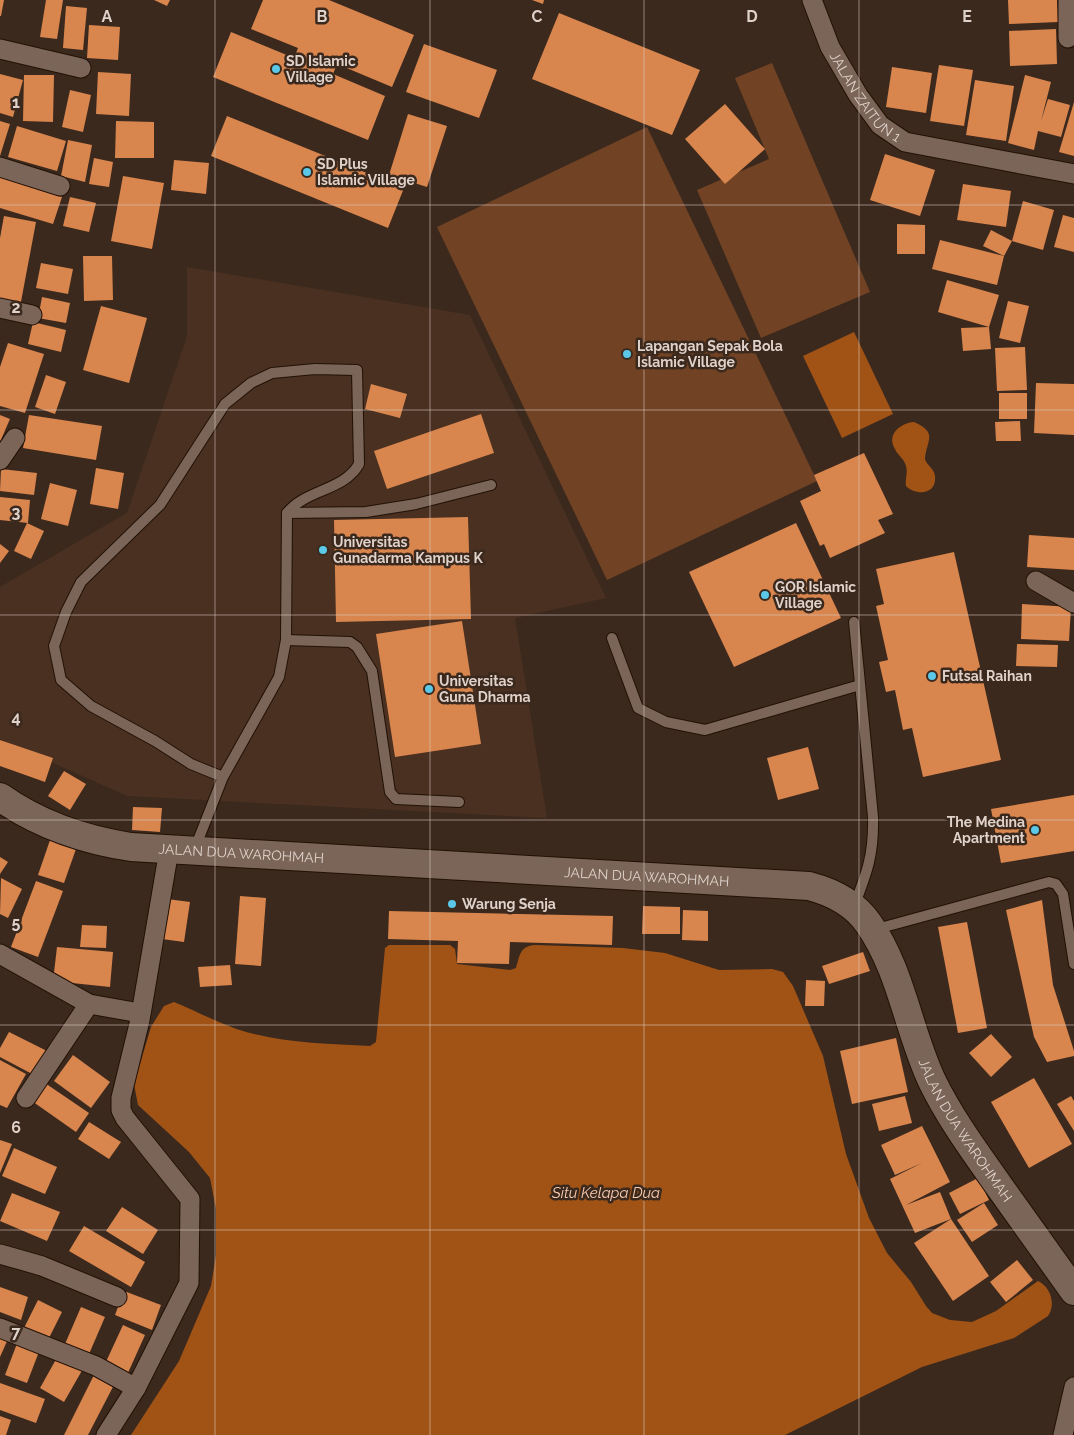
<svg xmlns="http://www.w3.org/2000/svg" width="1074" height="1435" viewBox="0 0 1074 1435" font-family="Raleway,sans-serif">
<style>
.built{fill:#493020}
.green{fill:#714324}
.water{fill:#a15316}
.building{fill:#d8854e}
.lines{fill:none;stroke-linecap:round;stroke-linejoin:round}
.lane-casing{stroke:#221106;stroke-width:12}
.street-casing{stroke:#221106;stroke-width:21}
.secondary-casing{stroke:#221106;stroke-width:30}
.lane{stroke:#7b6558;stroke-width:10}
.street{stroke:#7b6558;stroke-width:19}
.secondary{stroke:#7b6558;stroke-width:28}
.grid{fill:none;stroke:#dfd2cb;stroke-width:1;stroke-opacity:0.55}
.poi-dot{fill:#5ac8e6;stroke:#3c291d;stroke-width:2}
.labels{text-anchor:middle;stroke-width:5;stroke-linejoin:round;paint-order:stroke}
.poi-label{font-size:14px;font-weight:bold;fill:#dfd2cb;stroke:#3c291d;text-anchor:start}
.street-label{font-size:14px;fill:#dfd2cb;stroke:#3c291d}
.water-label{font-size:15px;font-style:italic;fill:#f9cdb2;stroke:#3c291d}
.grid-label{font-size:16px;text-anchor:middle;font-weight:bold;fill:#dfd2cb;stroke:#3c291d;stroke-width:5;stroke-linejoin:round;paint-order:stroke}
</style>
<rect width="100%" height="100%" fill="#3c291d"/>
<path class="built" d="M187,267L470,315L606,598L515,618L547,818L127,796L0,739V587L127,513L187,336Z"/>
<g class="green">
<path d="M772,63L870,292L761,338L697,190L769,159L735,78Z"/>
<path d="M647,127L817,481L607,580L437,227Z"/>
</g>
<g class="water">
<path d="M854,332L893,414L842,438L803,356Z"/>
<path d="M914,422C939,433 926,441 925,459C927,466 934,468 935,476C937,495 916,496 906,486C905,479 908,473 906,466C904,458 898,456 895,449C886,434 901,423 914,422Z"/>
<path d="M389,945H450L455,949L457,964L510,970L516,968C520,955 520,946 535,945L623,948L665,953L719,970L772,969L783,972L793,986L823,1056L846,1154L869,1218L887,1253L911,1282L926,1306L932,1313L950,1320L972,1322L996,1311L1038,1281C1051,1287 1056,1305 1048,1316L1014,1338L922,1367L785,1435H131L179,1361L211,1286L216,1255V1209L210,1178L189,1152L138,1105L134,1084L151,1027L164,1006L174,1002C198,1012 222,1025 246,1032C286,1043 328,1044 370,1046L376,1042L385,948Z"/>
</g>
<g class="building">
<path d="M0,0H4L1,16H0Z"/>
<path d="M46,0H63L57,39L40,37Z"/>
<path d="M154,0H170L167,6Z"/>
<path d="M263,0H329L414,35L392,87L337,64L333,74L385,96L368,140L213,77L231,32L294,58L298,48L251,29Z"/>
<path d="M532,0H544L543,4Z"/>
<path d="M1008,0H1057L1058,22L1009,24Z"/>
<path d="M66,6L87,8L83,50L63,48Z"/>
<path d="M559,13L700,70L672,135L532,79Z"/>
<path d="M89,25L120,27L118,60L87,58Z"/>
<path d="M1056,29L1057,64L1010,66L1009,31Z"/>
<path d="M424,44L497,70L479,118L406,92Z"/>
<path d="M939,65L973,70L964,126L930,121Z"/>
<path d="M892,67L932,73L926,113L886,107Z"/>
<path d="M98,72L131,74L129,116L96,114Z"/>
<path d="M0,74L23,80L13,117L0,113Z"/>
<path d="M24,75H54L53,122L23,121Z"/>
<path d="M1025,75L1051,82L1041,121L1048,99L1070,105L1061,137L1038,131L1034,150L1008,143Z"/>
<path d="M975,80L1014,86L1006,141L966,135Z"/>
<path d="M70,90L91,95L83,132L62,127Z"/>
<path d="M1074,102V156L1059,152Z"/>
<path d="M725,104L765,149L725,184L685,139Z"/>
<path d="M408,114L447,126L427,187L389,175Z"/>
<path d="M227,116L404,188L388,228L211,156Z"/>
<path d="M0,121L10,124L0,156Z"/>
<path d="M116,121L154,122V158H115Z"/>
<path d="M17,126L66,141L57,171L8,157Z"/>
<path d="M68,140L92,145L85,182L61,176Z"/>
<path d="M885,154L935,170L920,216L870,200Z"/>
<path d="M94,158L113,162L109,187L89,184Z"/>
<path d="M174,160L209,163L206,194L171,190Z"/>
<path d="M123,176L164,183L152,249L111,241Z"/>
<path d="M0,177L62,197L53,224L0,208Z"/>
<path d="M963,184L1011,191L1006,227L957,220Z"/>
<path d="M70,197L96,203L89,232L63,226Z"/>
<path d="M1023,201L1054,210L1043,250L1012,241Z"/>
<path d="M1063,215L1074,218V252L1054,247Z"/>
<path d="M4,216L36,222L20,307L0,303V238Z"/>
<path d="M897,224L925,225V254H897Z"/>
<path d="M991,230L1012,241L1004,256L983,246Z"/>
<path d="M940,240L1004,256L997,285L932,269Z"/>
<path d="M83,256H112L113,300L84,301Z"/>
<path d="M41,263L73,269L68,294L36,288Z"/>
<path d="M947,280L999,295L989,327L938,312Z"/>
<path d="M42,297L70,303L66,323L38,318Z"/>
<path d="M1008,301L1029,306L1020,343L999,338Z"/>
<path d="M101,306L147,318L129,383L83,370Z"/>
<path d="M33,322L66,330L61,352L28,344Z"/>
<path d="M989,327L991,349L963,351L961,328Z"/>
<path d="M8,343L44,354L25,413L0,406V367Z"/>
<path d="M1025,347L1027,390L997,391L995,348Z"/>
<path d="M46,375L66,382L55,414L35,407Z"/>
<path d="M1036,383L1074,384V435L1034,433Z"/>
<path d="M371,384L407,394L400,418L365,409Z"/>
<rect x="999" y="393" width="28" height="26"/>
<path d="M481,414L494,453L387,489L374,451Z"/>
<path d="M0,415L10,419L0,442Z"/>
<path d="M29,415L102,426L96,460L23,448Z"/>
<path d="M1020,421L1021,441H996L995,422Z"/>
<path d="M864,453L893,514L878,520L885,533L830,558L824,544L820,546L800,501L821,491L814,475Z"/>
<path d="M96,468L124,473L118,509L90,504Z"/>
<path d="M1,469L37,473L34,495L0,491Z"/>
<path d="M50,483L77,490L68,526L41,519Z"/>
<path d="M0,497L30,500L28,523L0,520Z"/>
<path d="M468,517L471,619L336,622L334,520Z"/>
<path d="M27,523L44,531L31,559L14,551Z"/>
<path d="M796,523L841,618L734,667L689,572Z"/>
<path d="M1029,535L1074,538V570L1027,567Z"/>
<path d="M0,544L9,551L0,563Z"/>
<path d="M954,552L1001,760L923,777L912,728L903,730L895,690L886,692L879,662L888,660L876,606L884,604L876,569Z"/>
<path d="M1022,604L1071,607L1069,641L1021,639Z"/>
<path d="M462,621L481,744L395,757L376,634Z"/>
<path d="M1017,644L1058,645L1057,667L1016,666Z"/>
<path d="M0,740L53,758L45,782L0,766Z"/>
<path d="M808,747L819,789L778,800L767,758Z"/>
<path d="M64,771L86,784L70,810L48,796Z"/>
<path d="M1074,795V851L1001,863L991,809Z"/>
<path d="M133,807L162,808L160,832L132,830Z"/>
<path d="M50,840L76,849L64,883L38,875Z"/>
<path d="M0,857L8,862L0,874Z"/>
<path d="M1,878L22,889L8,918L0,914Z"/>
<path d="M36,881L63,891L38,957L11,947Z"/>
<path d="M240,896L266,898L261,966L235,964Z"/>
<path d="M167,899L190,902L184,942L162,939Z"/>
<path d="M1042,900L1053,985L1074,1051V1056L1047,1062L1034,1037L1006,910Z"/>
<path d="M643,906L680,907V934H642Z"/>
<path d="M683,910L708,911V941L682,940Z"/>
<path d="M389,911L613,916L612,945L510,942L509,964L457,963L458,941L388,939Z"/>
<path d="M967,922L987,1028L958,1033L938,927Z"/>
<path d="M82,925L107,926L106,948L80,947Z"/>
<path d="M57,947L113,952L110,987L53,981Z"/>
<path d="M863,952L870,971L829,984L822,966Z"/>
<path d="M230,965L232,985L200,987L198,967Z"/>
<path d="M806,980L825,981L824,1006H805Z"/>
<path d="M9,1032L47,1051L34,1075L0,1057V1048Z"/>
<path d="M991,1034L1012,1057L991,1077L969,1053Z"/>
<path d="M896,1038L908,1092L852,1104L840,1051Z"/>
<path d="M73,1055L110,1082L91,1108L54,1081Z"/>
<path d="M0,1060L26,1074L7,1108L0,1105Z"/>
<path d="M1034,1078L1072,1144L1029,1168L991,1102Z"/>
<path d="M42,1081L89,1113L76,1132L29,1099Z"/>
<path d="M905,1096L912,1123L879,1131L872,1104Z"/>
<path d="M1071,1096L1074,1101V1131L1057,1104Z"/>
<path d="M89,1122L121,1142L109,1159L78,1139Z"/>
<path d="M922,1126L950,1182L906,1205L940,1192L951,1219L915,1233L890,1179L922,1163L895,1175L881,1145Z"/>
<path d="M0,1140L12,1144L0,1173Z"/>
<path d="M14,1148L57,1167L45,1194L2,1176Z"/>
<path d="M978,1178L989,1200L960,1214L949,1193Z"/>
<path d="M12,1193L60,1212L47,1241L0,1221Z"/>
<path d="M984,1203L998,1225L972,1242L957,1220Z"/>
<path d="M122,1207L158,1230L143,1254L106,1231Z"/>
<path d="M951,1219L989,1276L953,1301L914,1243Z"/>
<path d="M84,1226L145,1262L131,1287L69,1251Z"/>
<path d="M1017,1260L1033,1280L1006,1302L990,1282Z"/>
<path d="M0,1287L28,1297L21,1320L0,1312Z"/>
<path d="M124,1291L161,1305L152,1330L115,1315Z"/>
<path d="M38,1300L62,1312L48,1340L24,1328Z"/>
<path d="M81,1307L105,1317L89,1354L65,1344Z"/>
<path d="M123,1325L145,1335L127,1375L105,1364Z"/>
<path d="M0,1336L8,1339L0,1357Z"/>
<path d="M18,1341L40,1349L27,1383L5,1375Z"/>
<path d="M59,1354L84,1367L64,1402L40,1388Z"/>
<path d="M95,1373L115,1383L88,1435H64Z"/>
<path d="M0,1383L45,1399L36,1423L0,1410Z"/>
<path d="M0,1416L11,1420L6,1435H0Z"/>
</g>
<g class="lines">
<g class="lane-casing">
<g id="lane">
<path d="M287,513L366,512L416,504L491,485"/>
<path d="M612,638L638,708L666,722L705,730L860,685"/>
<path d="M286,640L350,642L357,647L372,671L390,792L396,799L459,802"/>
<path d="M195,848L223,777L279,677L286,640L287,513C306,489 344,491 359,464L357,370L315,369L272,373L251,383L225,404L160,505L81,582L66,612L54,646L61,680L91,706L155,741L191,764L223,777"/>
<path d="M854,906C867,873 874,854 873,817L854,622"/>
<path d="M873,930L1049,882L1056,884L1063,894L1074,964"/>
</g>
</g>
<g class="street-casing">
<g id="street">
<path id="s1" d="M812,0L830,47L858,95L880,125L905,142L1074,174"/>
<path d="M1068,0V38"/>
<path d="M0,49L81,68"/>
<path d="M0,167L60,186"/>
<path d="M0,308L32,315"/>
<path d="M0,460L15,438"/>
<path d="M1036,581L1074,603"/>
<path d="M0,954L89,1004L140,1013"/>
<path d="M26,1098L89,1004"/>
<path d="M0,1254L42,1266L117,1297"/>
<path d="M0,1328L96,1366L136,1388"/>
<path d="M106,1435L136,1388L189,1283L190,1199L125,1118L121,1110V1098L140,1020L169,850"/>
<path d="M1063,1435L1074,1387"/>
</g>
</g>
<g class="secondary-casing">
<g id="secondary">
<path id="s2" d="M0,797C38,824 85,840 131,847L809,886C832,892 854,903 868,923C901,969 908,1030 932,1081C950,1118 975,1152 999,1186C1024,1221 1049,1256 1074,1291"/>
</g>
</g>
<use href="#lane" class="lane"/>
<use href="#street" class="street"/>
<use href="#secondary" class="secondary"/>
</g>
<path class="grid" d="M215,0V1435M430,0V1435M644,0V1435M859,0V1435M0,205H1074M0,410H1074M0,615H1074M0,820H1074M0,1025H1074M0,1230H1074"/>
<g class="poi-dot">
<circle cx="276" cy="69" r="5"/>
<circle cx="307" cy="172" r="5"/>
<circle cx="627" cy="354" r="5"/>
<circle cx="323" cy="550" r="5"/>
<circle cx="765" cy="595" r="5"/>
<circle cx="932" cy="676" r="5"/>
<circle cx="429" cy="689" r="5"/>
<circle cx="1035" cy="830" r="5"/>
<circle cx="452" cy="904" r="5"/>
</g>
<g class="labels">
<g class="poi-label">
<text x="286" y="66">SD Islamic<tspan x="286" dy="16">Village</tspan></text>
<text x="317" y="169">SD Plus<tspan x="317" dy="16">Islamic Village</tspan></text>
<text x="637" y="351">Lapangan Sepak Bola<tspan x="637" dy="16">Islamic Village</tspan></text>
<text x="333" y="547">Universitas<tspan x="333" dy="16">Gunadarma Kampus K</tspan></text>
<text x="775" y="592">GOR Islamic<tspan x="775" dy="16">Village</tspan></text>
<text x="942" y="681">Futsal Raihan</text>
<text x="439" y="686">Universitas<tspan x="439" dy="16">Guna Dharma</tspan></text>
<text x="1025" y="827" text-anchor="end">The Medina<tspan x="1025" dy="16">Apartment</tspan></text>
<text x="462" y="909">Warung Senja</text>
</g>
<g class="street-label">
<text dy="5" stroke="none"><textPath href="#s1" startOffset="112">JALAN ZAITUN 1</textPath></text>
<text dy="5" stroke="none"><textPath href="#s2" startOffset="252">JALAN DUA WAROHMAH</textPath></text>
<text dy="5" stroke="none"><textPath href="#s2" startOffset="658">JALAN DUA WAROHMAH</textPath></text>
<text dy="5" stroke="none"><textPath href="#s2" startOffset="1122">JALAN DUA WAROHMAH</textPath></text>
</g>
<g class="water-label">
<text x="606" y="1198">Situ Kelapa Dua</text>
</g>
</g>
<g class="grid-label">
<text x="107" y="22">A</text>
<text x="322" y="22">B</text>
<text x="537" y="22">C</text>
<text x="752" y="22">D</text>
<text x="967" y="22">E</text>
<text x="16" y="108">1</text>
<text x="16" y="313">2</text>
<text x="16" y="518">3</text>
<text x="16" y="723">4</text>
<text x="16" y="928">5</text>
<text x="16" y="1133">6</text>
<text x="16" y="1338">7</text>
</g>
</svg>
